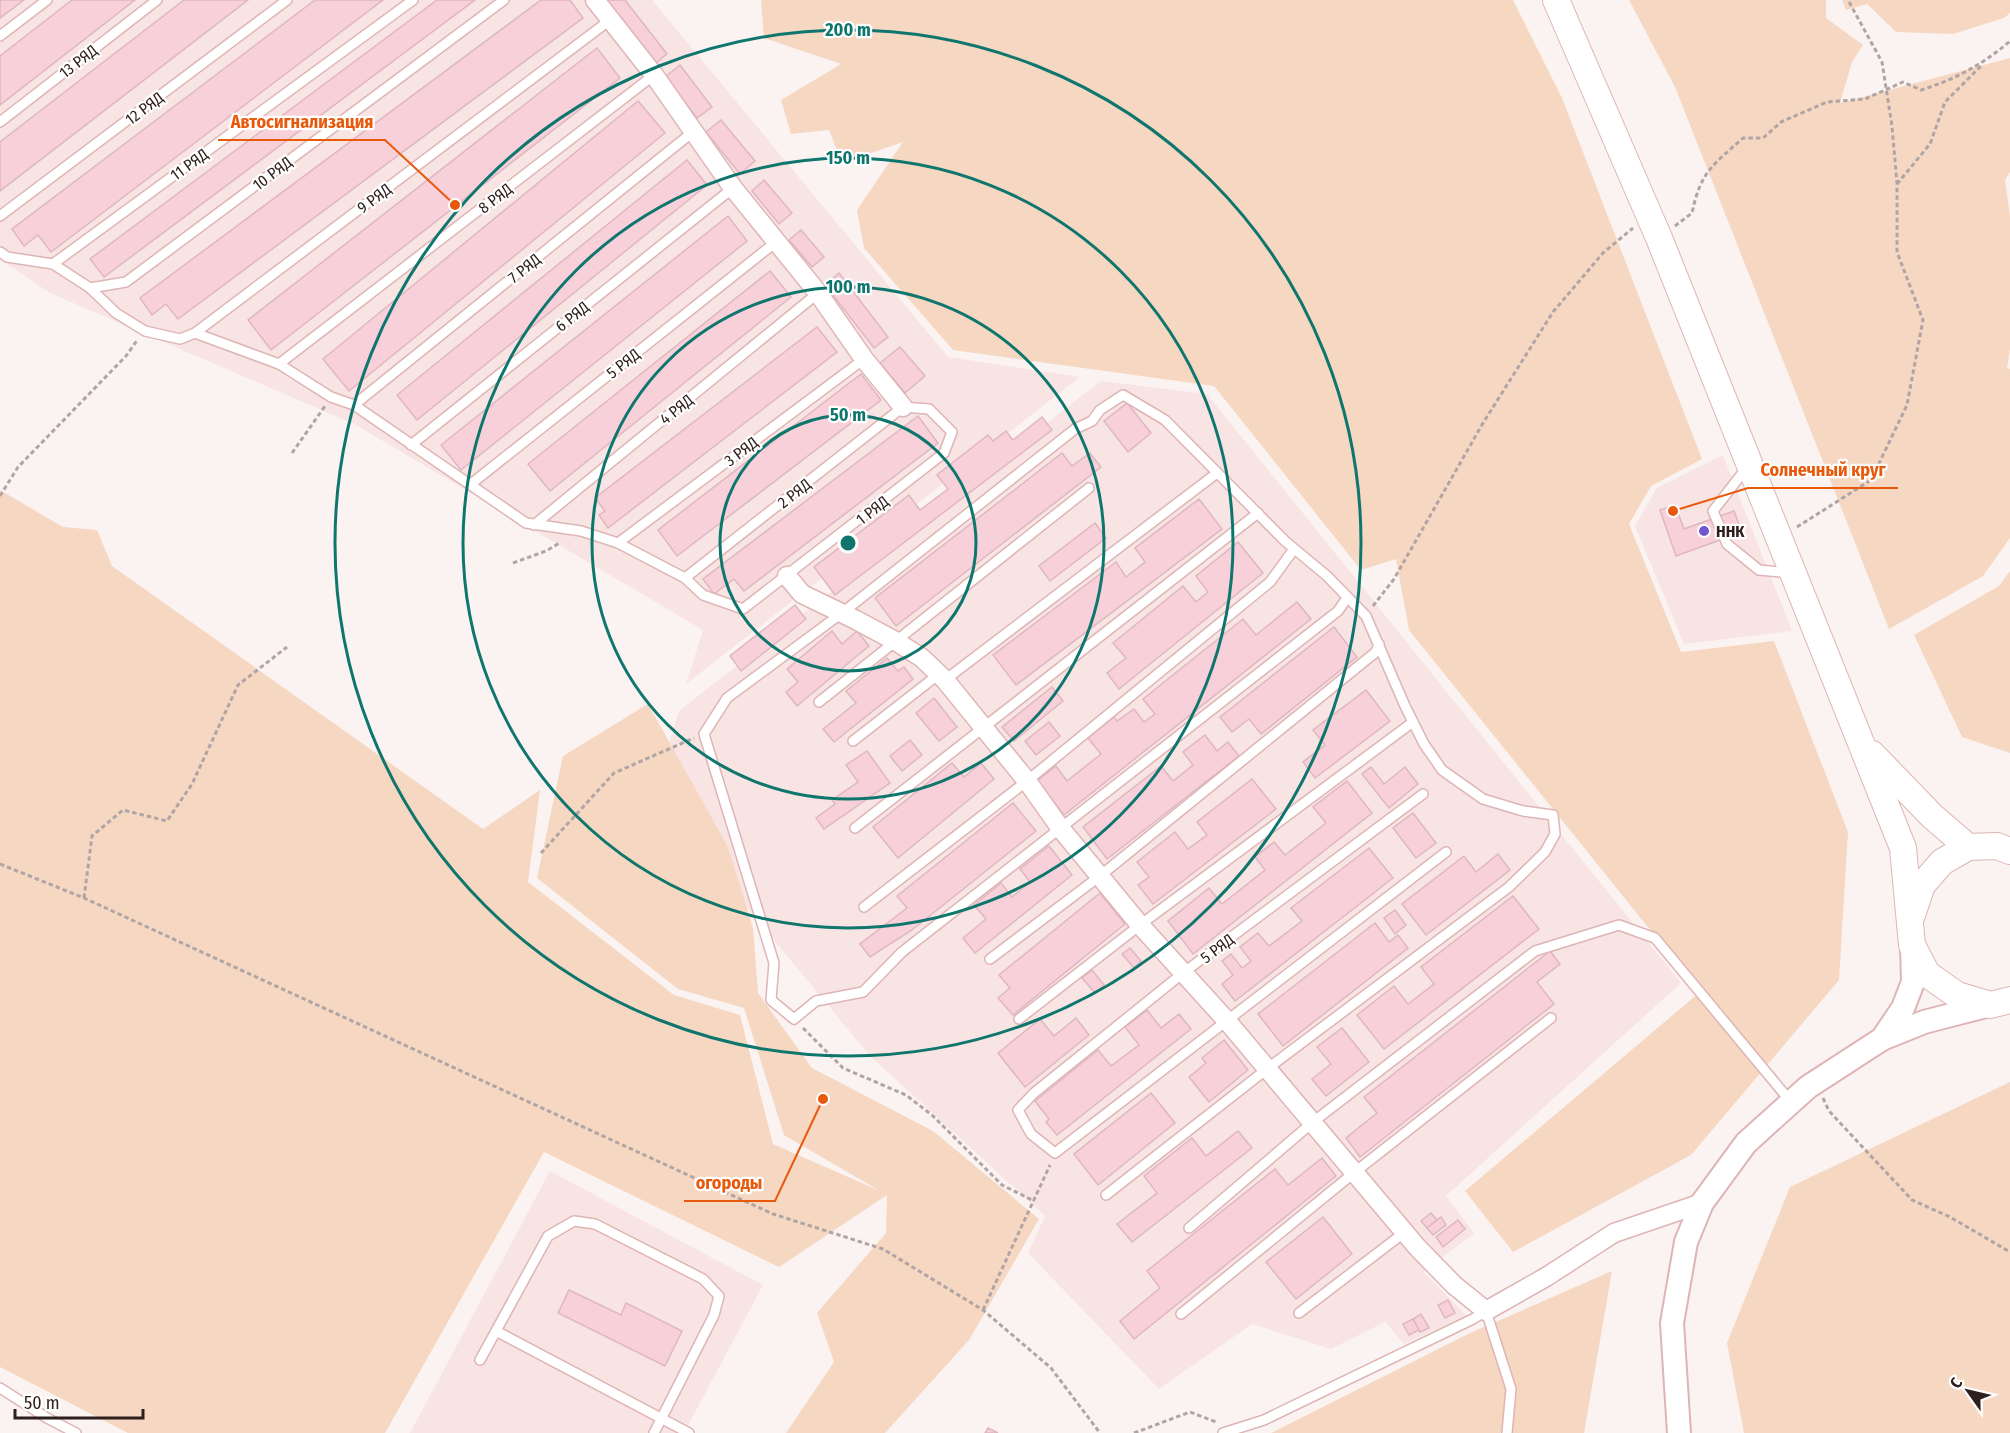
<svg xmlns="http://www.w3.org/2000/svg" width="2010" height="1433" viewBox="0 0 2010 1433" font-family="'Fira Sans Condensed',sans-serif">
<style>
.built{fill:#f8e4e3}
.green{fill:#f6d7c1}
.building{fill:#f8d0d9;stroke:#dfb7c0;stroke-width:1.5}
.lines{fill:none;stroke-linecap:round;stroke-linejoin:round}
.service-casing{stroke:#deb5b4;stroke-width:12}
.minor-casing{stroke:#deb5b4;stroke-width:21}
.tertiary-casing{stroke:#deb5b4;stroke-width:26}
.secondary-casing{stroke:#deb5b4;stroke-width:28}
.path{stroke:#b0a5a4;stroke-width:3;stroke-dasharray:4.5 3;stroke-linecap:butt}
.service{stroke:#fff;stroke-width:9}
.minor{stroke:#fff;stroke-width:18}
.tertiary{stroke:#fff;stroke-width:22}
.secondary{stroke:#fff;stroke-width:26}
.ring{fill:none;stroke:#0f766e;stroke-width:3}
.poi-dot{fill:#7256d0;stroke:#fff;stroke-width:2}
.labels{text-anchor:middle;stroke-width:4.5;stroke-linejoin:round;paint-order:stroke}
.street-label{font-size:16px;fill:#2e1f1e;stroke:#fff}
.poi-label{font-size:16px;font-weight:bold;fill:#2e1f1e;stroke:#fff;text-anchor:start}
.centre{fill:#0f766e;stroke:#fff;stroke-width:3}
.ring-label{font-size:18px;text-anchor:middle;font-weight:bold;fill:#0f766e;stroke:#fff;stroke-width:4.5;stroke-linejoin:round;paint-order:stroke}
.leader{fill:none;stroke:#e8590c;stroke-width:2}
.callout-dot{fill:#e8590c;stroke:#fff;stroke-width:2}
.callout-label{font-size:18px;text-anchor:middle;font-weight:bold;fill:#e8590c;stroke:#fff;stroke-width:4.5;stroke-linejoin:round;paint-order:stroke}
</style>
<rect width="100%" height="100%" fill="#fbf3f2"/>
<g class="built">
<path d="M0,0H89L0,71Z"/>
<path d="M116,0H652L948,357L1080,377L686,684L703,630L354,424L50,293L0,259V90Z"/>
<path d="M1101,381L1207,394L1681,983L1446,1196L1474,1233L1424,1272L1467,1316L1404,1344L1385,1322L1331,1349L1252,1324L1159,1389L1028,1253L1045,1216L870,1056L653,794L679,711Z"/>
<path d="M1723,455L1792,631L1684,644L1635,526L1657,488Z"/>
<path d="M550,1171L763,1285L684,1433H410Z"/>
</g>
<g class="green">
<path d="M761,0H1513L1562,98L1702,459L1651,486L1629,524L1681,652L1774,641L1848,832L1839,980L1691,1155L1513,1252L1465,1191L1700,992L1409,630L1396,559L1361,570L1214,386L953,350L864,248L857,210L903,142L842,163L829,130L791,134L781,100L841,64L764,38Z"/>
<path d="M1629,0H1826V18L1863,45L1852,62L1840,103L2010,58V172L2005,180L2010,216V349L2007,368L2010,369V538L1983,576L1889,629L1675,87Z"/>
<path d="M1842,0H2010V13L2004,18L1953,34L1896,32L1867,4L1846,10Z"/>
<path d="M0,490L63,527L97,530L112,566L483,829L540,790L528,882L674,995L740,1015L773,1144L880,1191L784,1135L744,1008L678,989L537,878L563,756L648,704L728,847L753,928L758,993L812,1068L933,1131L1039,1219L969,1340L885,1433H786L834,1362L817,1313L886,1233L887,1195L779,1267L544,1152L385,1433H128L0,1367Z"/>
<path d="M2010,571V753L1962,737L1914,635L1999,586Z"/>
<path d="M2010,1082V1433H1744L1727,1343L1790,1187Z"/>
<path d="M1612,1271L1584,1433H1271L1468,1334Z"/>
</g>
<g class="building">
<path d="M0,0H24L0,18Z"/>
<path d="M72,0H135L0,105V56Z"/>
<path d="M184,0H248L0,191V142Z"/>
<path d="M315,0H383L51,252L38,235L24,246L12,229Z"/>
<path d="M437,0H475L104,277L90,259Z"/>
<path d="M541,0H570L583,18L178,319L166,304L152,315L140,298Z"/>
<path d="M606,0H625L667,54L656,63Z"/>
<path d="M597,48L620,78L271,350L248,320Z"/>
<path d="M680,65L712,107L697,118L665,77Z"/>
<path d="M638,101L665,133L349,391L323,359Z"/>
<path d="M721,120L755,161L740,174L706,132Z"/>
<path d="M687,160L707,185L417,420L397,395Z"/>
<path d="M764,180L792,213L779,224L752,191Z"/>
<path d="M728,216L747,241L461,470L441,445Z"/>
<path d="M801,230L824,257L812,267L789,240Z"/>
<path d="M770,271L791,297L550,491L528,464Z"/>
<path d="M839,273L888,337L874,348L825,285Z"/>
<path d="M817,327L837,352L608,528L599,515L605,511L595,498Z"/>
<path d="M900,347L925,376L905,393L880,363Z"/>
<path d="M861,374L881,400L677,556L658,530Z"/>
<path d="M1127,403L1151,433L1128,452L1104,421Z"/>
<path d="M918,416L938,443L744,591L734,579L714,594L703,579Z"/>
<path d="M1042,417L1052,430L835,595L814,567L909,495L920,510L948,489L937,475L988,435L993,441L1006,431L1013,440Z"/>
<path d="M1062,453L1072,466L1090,453L1101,467L896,626L875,598Z"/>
<path d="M1199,499L1222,529L1016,685L993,655L1116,562L1126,577L1145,562L1135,548Z"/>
<path d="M1675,505L1684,529L1734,511L1742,532L1676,556L1660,510Z"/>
<path d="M1095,523L1106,538L1050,581L1039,566Z"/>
<path d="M1238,542L1263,573L1119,689L1107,673L1126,658L1113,643L1183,586L1196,602L1208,592L1196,576Z"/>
<path d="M1297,602L1311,619L1064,815L1037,781L1056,766L1067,781L1101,754L1088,738L1114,717L1117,721L1134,709L1144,722L1155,714L1143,699L1243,619L1256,635Z"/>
<path d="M795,605L806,619L741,671L730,656Z"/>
<path d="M1334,627L1357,657L1261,734L1249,719L1232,732L1220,717Z"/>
<path d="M832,631L842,644L857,631L869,646L797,706L786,692L798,682L787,669Z"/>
<path d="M887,658L898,671L904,667L913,679L834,742L823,729L856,703L846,691Z"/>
<path d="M1052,687L1063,701L1014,741L1002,727Z"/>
<path d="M1366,690L1390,721L1315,778L1303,762L1325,745L1313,730Z"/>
<path d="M934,698L957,727L939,741L916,713Z"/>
<path d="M1049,722L1060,736L1036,755L1025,741Z"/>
<path d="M1205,735L1217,751L1228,742L1239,756L1107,859L1083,827L1161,766L1173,781L1193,765L1183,752Z"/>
<path d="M910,740L922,755L902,771L890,756Z"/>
<path d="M867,751L890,783L824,829L816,818L835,804L832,800L858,782L846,765Z"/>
<path d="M952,763L964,777L981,763L994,779L898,858L873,827Z"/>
<path d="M1371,767L1384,784L1405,767L1418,784L1389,808L1362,774Z"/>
<path d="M1252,779L1276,809L1153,904L1138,885L1149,877L1137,862L1175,832L1188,849L1207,835L1197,822Z"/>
<path d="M1347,781L1372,813L1193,954L1168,921L1209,888L1222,904L1265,870L1255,857L1274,842L1285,855L1326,823L1313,807Z"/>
<path d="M1013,803L1036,831L912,930L870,957L860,944L907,908L897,896Z"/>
<path d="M1413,813L1436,843L1416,858L1393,828Z"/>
<path d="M1049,846L1072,875L975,953L963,938L986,919L974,905L1001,883L1012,897L1030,882L1020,869Z"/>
<path d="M1369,848L1393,878L1235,1001L1222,984L1233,975L1222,961L1231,954L1242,968L1251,961L1240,947L1258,933L1269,946L1302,921L1291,908Z"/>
<path d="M1498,854L1510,870L1426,935L1402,904L1464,856L1476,872Z"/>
<path d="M1100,893L1125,924L1013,1015L998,998L1010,988L999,975Z"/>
<path d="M1513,896L1539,929L1384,1049L1357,1015L1394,986L1408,1004L1434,984L1421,967Z"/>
<path d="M1395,910L1406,925L1395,934L1384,918Z"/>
<path d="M1375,923L1389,942L1398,935L1408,948L1283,1046L1258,1014Z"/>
<path d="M1130,948L1141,961L1134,968L1122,954Z"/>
<path d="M1550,951L1560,964L1537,982L1554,1004L1360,1157L1346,1138L1377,1113L1364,1097Z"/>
<path d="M1092,970L1104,985L1095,993L1082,978Z"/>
<path d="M1147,1010L1161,1028L1179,1014L1191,1029L1057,1135L1046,1122L1049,1119L1035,1101L1098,1050L1111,1066L1139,1045L1125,1027Z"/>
<path d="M1076,1018L1089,1035L1025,1087L998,1053L1040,1019L1054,1036Z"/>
<path d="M1342,1028L1369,1062L1326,1096L1312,1079L1331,1064L1317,1047Z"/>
<path d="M1224,1040L1248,1070L1209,1102L1189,1077L1206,1063L1202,1058Z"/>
<path d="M1151,1093L1175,1123L1098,1185L1074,1154Z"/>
<path d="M1238,1131L1252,1148L1132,1242L1117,1224L1157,1193L1144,1176L1192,1138L1206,1156Z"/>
<path d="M1322,1158L1336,1176L1134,1339L1120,1321L1160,1288L1147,1271L1275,1169L1288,1185Z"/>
<path d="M1431,1213L1437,1220L1427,1228L1421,1221Z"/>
<path d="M1323,1217L1352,1254L1296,1299L1266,1262Z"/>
<path d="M1441,1217L1446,1225L1433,1235L1427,1228Z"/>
<path d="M1458,1220L1465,1229L1443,1247L1436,1237Z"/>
<path d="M569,1290L621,1315L626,1303L682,1331L665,1366L558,1313Z"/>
<path d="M1448,1300L1455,1313L1445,1318L1438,1305Z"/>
<path d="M1421,1314L1429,1328L1420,1332L1413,1319Z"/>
<path d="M1413,1319L1419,1330L1409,1335L1403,1324Z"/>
<path d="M988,1428L998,1433H985Z"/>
</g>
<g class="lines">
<g class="service-casing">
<g id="service">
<path d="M0,36L47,0"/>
<path d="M0,122L157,0"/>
<path d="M0,216L287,0"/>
<path d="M0,252L7,257L53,264L90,288L116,313L145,331L180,339L195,333L279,364L331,397L354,405L526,523L581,531L618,543L685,578L703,595L743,609L944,453L952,432L929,409L903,407L685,578"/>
<path d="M53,264L413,0"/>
<path d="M90,288L126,282L504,0"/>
<path d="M195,333L610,20"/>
<path d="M279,364L654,75"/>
<path d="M354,405L694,131"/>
<path d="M411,445L733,188"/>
<path d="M1748,466L1713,511L1727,544L1759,570L1791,573"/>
<path d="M471,484L776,242"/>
<path d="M534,525L818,293"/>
<path d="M618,543L864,359"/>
<path d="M945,680L1217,473"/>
<path d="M819,702L1089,488"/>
<path d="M853,741L939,674"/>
<path d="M1423,794L1183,973L1034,1093L1018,1110L1031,1134L1055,1153L1446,852"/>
<path d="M855,828L1258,513"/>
<path d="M864,907L1027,781L1270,582L1294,549"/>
<path d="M990,959L1100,876L1366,660L1376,652L1379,644"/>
<path d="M1019,1019L1140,925L1413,722"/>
<path d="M1106,1195L1267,1069L1509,887L1545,852L1555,834L1553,815L1523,811L1483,799L1442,770L1424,744L1405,706L1366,616L1327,576L1285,541L1165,420L1123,395L1100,410L1092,421L1075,429L842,613L727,698L704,734L774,963L771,1000L794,1019L816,1001L863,992L902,952L1338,611L1347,598"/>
<path d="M1189,1228L1313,1122L1535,951L1619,925L1655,938L1791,1102"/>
<path d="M1299,1313L1405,1232"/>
<path d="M1181,1314L1355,1172L1551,1018"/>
<path d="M496,1331L689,1433"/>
<path d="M480,1360L548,1236L574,1221L595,1224L703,1279L719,1296L714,1315L654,1433"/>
<path d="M0,1388L47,1418L76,1433"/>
<path d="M1223,1433L1264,1420L1473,1319L1486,1311L1511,1389L1507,1433"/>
</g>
</g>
<g class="minor-casing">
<g id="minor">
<path d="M595,0L654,75L733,188L818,293L864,359L903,407"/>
<path d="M787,576L802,594L856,620L897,642L922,658L945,680L1027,781L1061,829L1140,925L1227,1021L1417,1247L1454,1285L1486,1311L1546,1277L1614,1233L1702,1203"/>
</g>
</g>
<g class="tertiary-casing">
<g id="tertiary">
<path d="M1882,1039L1903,1008L1913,982L1912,945"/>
<path d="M1679,1433L1672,1323L1686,1242L1702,1203L1746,1143L1808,1087L1882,1039L1924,1022L1990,1005"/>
</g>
</g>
<g class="secondary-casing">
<g id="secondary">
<path d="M1556,0L1659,238L1903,848L1912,945L1927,974L1957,995L1990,1005L2010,1000"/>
<path d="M1872,754L1932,816L1968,847"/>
<path d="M1912,915L1922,885L1942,862L1968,847L1997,846L2010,851"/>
</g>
</g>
<g class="path">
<path d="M1897,184L1930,144L1945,102L1982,65"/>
<path d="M1675,226L1692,213C1701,171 1712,166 1743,138H1763L1781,122L1827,102L1865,99L1903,82L1921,90C1956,79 1982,65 2010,41"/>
<path d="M292,453L325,406"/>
<path d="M0,496L18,467L126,356L138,339"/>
<path d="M1797,527L1871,480L1907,405L1923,320L1897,252V184L1892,126L1882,62L1848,0"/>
<path d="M513,563L546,551L561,542"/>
<path d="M1373,606L1394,579L1483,423L1553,312L1603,253L1633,228"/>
<path d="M541,853L614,773L694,738"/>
<path d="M0,864L84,898L773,1214L883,1249L983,1310L1051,1368L1100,1433"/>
<path d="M84,898L92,836L123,810L167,821L192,784L238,685L287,647"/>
<path d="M803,1028L843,1068L906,1095L933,1116L1002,1185L1034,1201"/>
<path d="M1823,1098L1829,1111L1912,1200L1950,1217L2010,1252"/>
<path d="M983,1310L1050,1165"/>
<path d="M1134,1433L1190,1412L1216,1422"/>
</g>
<use href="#service" class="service"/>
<use href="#minor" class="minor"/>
<use href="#tertiary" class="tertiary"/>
<use href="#secondary" class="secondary"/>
</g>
<g class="ring">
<circle cx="848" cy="543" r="128"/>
<circle cx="848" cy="543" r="256"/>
<circle cx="848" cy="543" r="385"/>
<circle cx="848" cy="543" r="513"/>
</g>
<circle class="poi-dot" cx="1704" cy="531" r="6"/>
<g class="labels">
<g class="street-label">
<text transform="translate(78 61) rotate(-38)" y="6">13 РЯД</text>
<text transform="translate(144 108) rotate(-37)" y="6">12 РЯД</text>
<text transform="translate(189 164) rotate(-36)" y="6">11 РЯД</text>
<text transform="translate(272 173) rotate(-37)" y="6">10 РЯД</text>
<text transform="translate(374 198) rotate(-37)" y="6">9 РЯД</text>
<text transform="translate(495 198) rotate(-38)" y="6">8 РЯД</text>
<text transform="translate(524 268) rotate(-39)" y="6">7 РЯД</text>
<text transform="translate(572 316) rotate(-39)" y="6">6 РЯД</text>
<text transform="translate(623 363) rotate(-38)" y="6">5 РЯД</text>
<text transform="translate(676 409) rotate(-39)" y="6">4 РЯД</text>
<text transform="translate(741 451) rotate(-37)" y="6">3 РЯД</text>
<text transform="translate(794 493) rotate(-38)" y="6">2 РЯД</text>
<text transform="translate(872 510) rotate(-38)" y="6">1 РЯД</text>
<text transform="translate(1217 948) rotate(-37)" y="6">5 РЯД</text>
</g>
<g class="poi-label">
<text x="1716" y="537">ННК</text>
</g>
</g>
<circle cx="848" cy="543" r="9" class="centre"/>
<g class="ring-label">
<text x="848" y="36">200 m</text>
<text x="848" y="164">150 m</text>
<text x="848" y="293">100 m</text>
<text x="848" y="421">50 m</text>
</g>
<path class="leader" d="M455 205L385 140H218M1673 511L1748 488H1898M823 1099L775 1201H684"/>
<g class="callout-dot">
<circle cx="455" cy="205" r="6"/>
<circle cx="1673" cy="511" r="6"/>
<circle cx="823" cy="1099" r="6"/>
</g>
<g class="callout-label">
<text x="302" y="128">Автосигнализация</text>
<text x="1823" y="476">Солнечный круг</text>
<text x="729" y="1189">огороды</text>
</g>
<g transform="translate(1968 1391) rotate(304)" stroke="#ffffff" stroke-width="4.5" paint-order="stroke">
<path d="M0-4.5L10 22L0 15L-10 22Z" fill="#2e1f1e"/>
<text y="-9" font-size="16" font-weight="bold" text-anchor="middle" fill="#2e1f1e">С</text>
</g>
<path d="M15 1409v9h128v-9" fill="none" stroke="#2e1f1e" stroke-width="3"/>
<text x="24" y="1409" font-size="18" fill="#2e1f1e" stroke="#ffffff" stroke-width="4.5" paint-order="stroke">50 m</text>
</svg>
